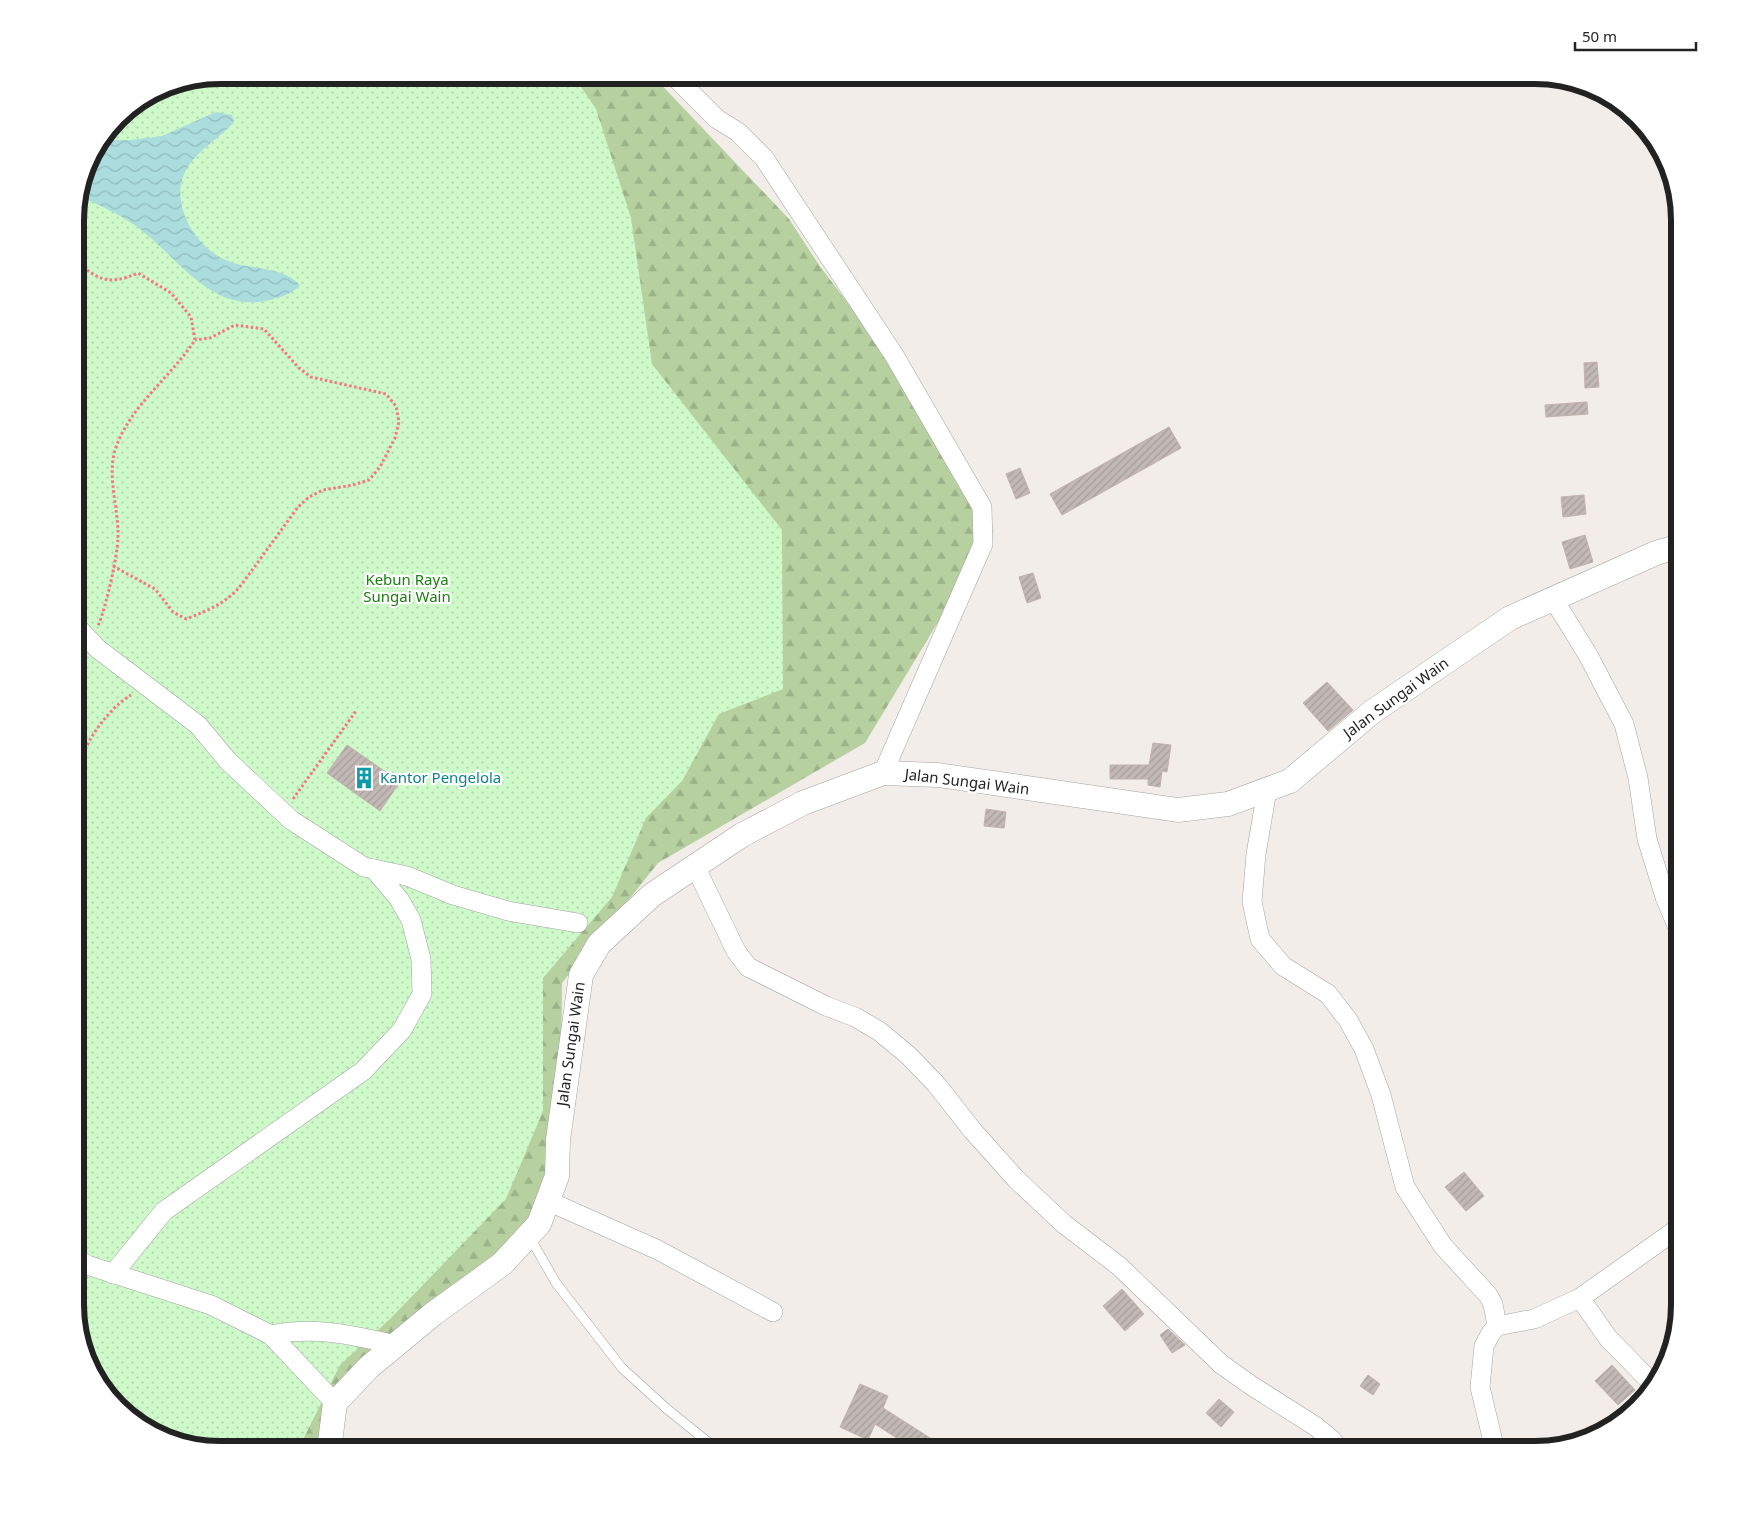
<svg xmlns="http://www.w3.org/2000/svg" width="1755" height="1525" viewBox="0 0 1755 1525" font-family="'Noto Sans',sans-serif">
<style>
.forest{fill:url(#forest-firs)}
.park{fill:url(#park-dots)}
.water{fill:url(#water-waves)}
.building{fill:url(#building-hatch);stroke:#c3b1ab}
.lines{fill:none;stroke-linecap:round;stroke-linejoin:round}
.service-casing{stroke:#a3a3a3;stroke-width:10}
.minor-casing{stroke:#a3a3a3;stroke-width:20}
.tertiary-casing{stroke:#a3a3a3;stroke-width:25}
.path{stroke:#f77580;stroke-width:3;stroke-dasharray:2.5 2.5;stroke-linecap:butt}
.service{stroke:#fff;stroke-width:9}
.minor{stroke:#fff;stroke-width:19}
.tertiary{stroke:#fff;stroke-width:24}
.labels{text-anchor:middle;stroke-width:4.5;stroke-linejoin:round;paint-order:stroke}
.park-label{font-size:15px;fill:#1b800f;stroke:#fff}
.street-label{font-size:15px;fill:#222;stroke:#fff}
.culture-label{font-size:15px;fill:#0d838f;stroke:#fff;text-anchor:start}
.rim{fill:none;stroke:#222;stroke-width:6}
</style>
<defs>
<pattern id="forest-firs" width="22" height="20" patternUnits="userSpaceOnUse" patternTransform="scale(1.25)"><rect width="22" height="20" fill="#b6d09f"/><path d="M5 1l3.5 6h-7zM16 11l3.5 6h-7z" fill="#9cb289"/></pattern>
<pattern id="park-dots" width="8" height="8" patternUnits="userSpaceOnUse" patternTransform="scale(1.25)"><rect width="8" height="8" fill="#cef9c9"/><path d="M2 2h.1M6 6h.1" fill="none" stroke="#b1d5ac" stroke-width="1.8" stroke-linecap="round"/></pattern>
<pattern id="water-waves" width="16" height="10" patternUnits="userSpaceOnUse" patternTransform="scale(1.25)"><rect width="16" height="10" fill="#abdcde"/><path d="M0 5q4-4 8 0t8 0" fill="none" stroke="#93bcbe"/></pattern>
<pattern id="building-hatch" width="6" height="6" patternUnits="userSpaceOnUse" patternTransform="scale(1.25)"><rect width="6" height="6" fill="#c2b8b5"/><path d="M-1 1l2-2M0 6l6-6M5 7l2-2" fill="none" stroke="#a69e9b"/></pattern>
</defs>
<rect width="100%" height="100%" fill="#f2ede9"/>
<path class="forest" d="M220,75H652L789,219L819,265L866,327L993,531L865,743L658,863L562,983L560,1179L527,1239L352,1374L321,1450H219L164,1439L90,1369L75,1315V210L79,196L124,111L164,86Z"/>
<path class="park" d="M219,75H573L596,109L631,218L652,364L782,530L783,689L719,714L682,781L646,818L612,897L543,978V1111L506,1199L391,1318L340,1365L298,1450H219L164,1439L124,1414L90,1369L75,1315V210L90,155L124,111L164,86Z"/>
<path class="water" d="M216,112L232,115L234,122C219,139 194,152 184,174C170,207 198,250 228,261C251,270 283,266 300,285C291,295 283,296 270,300C210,315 177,255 136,226C119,214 99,205 79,196L90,155L102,140H131L162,136Z"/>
<g class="building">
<path d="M1597,362L1599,387L1585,388L1584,363Z"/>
<path d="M1587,402L1588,414L1546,417L1545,405Z"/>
<path d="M1169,427L1181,448L1062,515L1050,494Z"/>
<path d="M1020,468L1030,493L1016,499L1006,474Z"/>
<path d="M1584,495L1586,514L1563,517L1561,497Z"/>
<path d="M1585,535L1593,562L1570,569L1562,542Z"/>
<path d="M1033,573L1041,598L1027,603L1019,577Z"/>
<path d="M1327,682L1353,710L1328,731L1303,703Z"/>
<path d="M1153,743L1171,745L1167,772L1162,771L1160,787L1148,785V779H1110V765H1149Z"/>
<path d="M347,745L400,782L380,811L327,773Z"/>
<path d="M986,809L1006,812L1004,828L984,826Z"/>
<path d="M1464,1172L1484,1196L1466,1211L1445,1187Z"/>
<path d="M1122,1289L1144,1314L1125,1331L1103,1306Z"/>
<path d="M1168,1329L1185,1345L1172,1353L1160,1335Z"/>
<path d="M1612,1365L1635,1390L1618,1405L1595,1381Z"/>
<path d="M1368,1375L1380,1384L1373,1395L1360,1386Z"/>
<path d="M860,1384L888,1396L883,1408L949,1450H915L875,1424L868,1440L840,1427Z"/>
<path d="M1219,1399L1234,1412L1221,1427L1206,1413Z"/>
</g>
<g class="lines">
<g class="service-casing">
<path id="service" d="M529,1236L556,1283L622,1368L667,1409L718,1450"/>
</g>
<g class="minor-casing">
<g id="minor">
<path d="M673,75L717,119L738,132L764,158L894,355L982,507L983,544L883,773"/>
<path d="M1554,600L1588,655L1624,724L1638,778L1647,839L1665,897L1680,933"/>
<path d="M77,627L98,649L198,725L228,761L291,820L364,867L407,876L453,895L508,911L578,923"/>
<path d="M1267,790L1256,854L1252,902L1260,939L1283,966L1328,994L1348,1020L1364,1049L1381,1095L1405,1187L1443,1246L1488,1295L1493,1304L1497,1326"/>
<path d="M695,866L736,951L748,967L826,1006L855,1017L879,1031L908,1055L936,1084L973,1131L1016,1179L1064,1224L1119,1266L1221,1364L1252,1386L1315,1426L1331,1439L1340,1450"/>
<path d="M548,1201L658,1250L773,1312"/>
<path d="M75,1257L87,1265L211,1305L271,1335L335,1403"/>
<path d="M113,1274L164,1211L363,1071L402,1030L422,994L421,959L411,920L399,899L374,869"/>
<path d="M1580,1298L1608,1338L1654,1385"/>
<path d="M271,1335C314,1326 353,1335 396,1345"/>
<path d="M1495,1450L1480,1387L1484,1346L1491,1333L1497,1326L1534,1319L1580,1298L1680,1227"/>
</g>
</g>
<g class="tertiary-casing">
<path id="tertiary" d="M329,1450L335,1403L369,1367L433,1314L502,1264L539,1224L557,1176L558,1140L581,975L599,944L652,895L742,835L803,803L883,773L938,775L1178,810L1228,804L1290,781L1372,712L1510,618L1656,553L1680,546"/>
</g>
<g class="path">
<path d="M75,261C99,280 108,286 138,273L171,293L191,317L195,340C170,378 132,404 116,447C106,476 119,508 118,538C117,559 106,607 98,626"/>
<path d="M113,566L155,589L173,612L186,619C209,610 227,603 242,584L298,507L309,497L323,490L353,485L369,480L380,467L395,438L399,422L396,406L386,394L311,377L299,368L264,329L235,325L210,338L195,340"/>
<path d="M75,793C78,783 77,772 80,762C88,738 109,708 131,695"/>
<path d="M293,799L356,711"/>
</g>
<use href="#service" class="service"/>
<use href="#minor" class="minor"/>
<use href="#tertiary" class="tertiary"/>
</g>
<defs>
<g id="building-bare" transform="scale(1.725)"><path d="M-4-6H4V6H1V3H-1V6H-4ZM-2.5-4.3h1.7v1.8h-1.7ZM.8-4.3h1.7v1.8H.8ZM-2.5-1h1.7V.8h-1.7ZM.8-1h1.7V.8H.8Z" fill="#0f9aa8" stroke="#fff" stroke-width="2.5" paint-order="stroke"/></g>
</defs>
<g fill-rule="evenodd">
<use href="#building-bare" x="364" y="778"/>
</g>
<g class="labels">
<g class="park-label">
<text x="407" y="585">Kebun Raya<tspan x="407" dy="17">Sungai Wain</tspan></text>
</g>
<g class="street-label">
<text transform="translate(1396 698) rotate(-36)" y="5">Jalan Sungai Wain</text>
<text transform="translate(967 782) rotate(7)" y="5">Jalan Sungai Wain</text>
<text transform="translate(571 1044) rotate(-82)" y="5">Jalan Sungai Wain</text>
</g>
<g class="culture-label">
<text x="380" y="783">Kantor Pengelola</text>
</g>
</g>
<path d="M0 0H1755V1525H0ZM220 84H1535A136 136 0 0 1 1671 220V1305A136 136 0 0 1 1535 1441H220A136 136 0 0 1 84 1305V220A136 136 0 0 1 220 84Z" fill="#fff" fill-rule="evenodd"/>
<path class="rim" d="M220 84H1535A136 136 0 0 1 1671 220V1305A136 136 0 0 1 1535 1441H220A136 136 0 0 1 84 1305V220A136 136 0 0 1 220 84Z"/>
<path d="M1575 42v8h121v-8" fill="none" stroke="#222222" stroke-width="2.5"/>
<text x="1582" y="42" font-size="15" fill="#222222" stroke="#ffffff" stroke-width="4" paint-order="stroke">50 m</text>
</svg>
